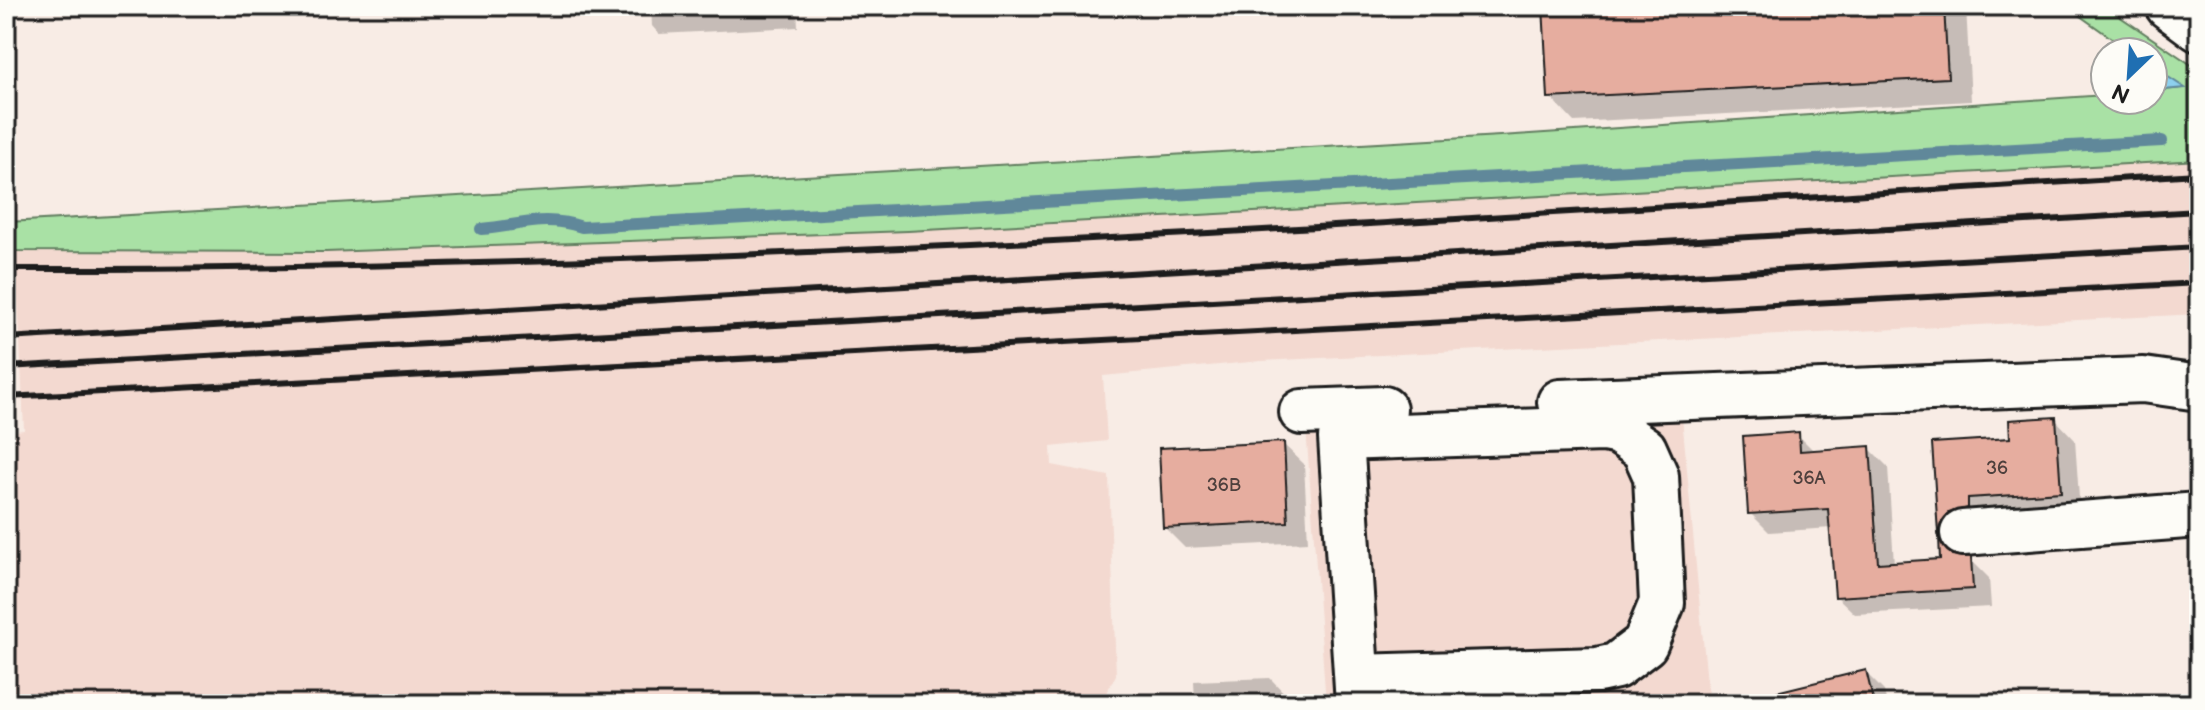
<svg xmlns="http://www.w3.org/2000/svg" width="2205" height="710" viewBox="0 0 2205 710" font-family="'Balsamiq Sans',sans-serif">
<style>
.built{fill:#f3d9d0}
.green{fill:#a9e1a5;stroke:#627e60;stroke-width:2}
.water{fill:#8dd0ee;stroke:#60889a;stroke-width:2}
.shadow{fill:#0003}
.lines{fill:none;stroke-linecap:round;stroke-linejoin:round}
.stream{stroke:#60889a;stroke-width:12}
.building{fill:#e6ad9f;stroke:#1c1c1c;stroke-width:2}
.minor-casing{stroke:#1c1c1c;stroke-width:50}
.minor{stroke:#fdfcf7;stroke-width:44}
.rail{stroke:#1c1c1c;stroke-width:6}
.labels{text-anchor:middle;stroke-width:6;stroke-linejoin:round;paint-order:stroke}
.number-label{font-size:18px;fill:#4e403d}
</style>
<rect width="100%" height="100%" fill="#f8ece5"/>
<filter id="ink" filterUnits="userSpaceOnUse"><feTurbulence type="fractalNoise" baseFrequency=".0125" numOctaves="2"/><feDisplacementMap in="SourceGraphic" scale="16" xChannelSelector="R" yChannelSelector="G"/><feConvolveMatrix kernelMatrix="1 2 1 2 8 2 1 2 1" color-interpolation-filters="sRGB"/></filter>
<g filter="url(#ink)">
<g class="built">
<path d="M2199,160V314L1261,361L1103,376L1107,441L1051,447L1052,465L1109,476L1116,675L1100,704H6V432L24,430L16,251L326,252L908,231Z"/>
<path d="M1682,417L1709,704H1326L1306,428Z"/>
</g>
<path class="green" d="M2066,6H2104L2199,70V160L908,231L326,252L10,251L8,222L1500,136L2105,95V100H2153V91L2183,88L2153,67V52H2131Z"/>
<g class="water">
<path d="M2153,67L2185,88L2153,91Z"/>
<path d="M6,498L13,610L6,611Z"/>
</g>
<g class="shadow">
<path d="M651,6H797L798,27L659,34L652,26Z"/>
<path d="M1545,6H1966L1971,101L1574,122L1550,97Z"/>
<path d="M2055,419L2075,440L2080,512L1959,551L1940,532L1934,445L2012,440Z"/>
<path d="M1798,435L1815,452L1869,448L1888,467L1894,564L1942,561L1941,542L1957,558L1970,559L1989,578L1991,607L1855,614L1836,596L1832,528L1769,532L1750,513Z"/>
<path d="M1283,444L1304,464L1308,542L1185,548L1165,528Z"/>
<path d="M1865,672L1884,691L1887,704H1829Z"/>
<path d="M1270,678L1289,698V704H1195L1194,681Z"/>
</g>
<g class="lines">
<path class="stream" d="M481,229C521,226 542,214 582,227L2162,141"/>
</g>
<g class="building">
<path d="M1543,6H1944L1948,78L1548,98Z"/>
<path d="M2056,417L2061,492L1968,498V508L1948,513L1938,533L1932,443L2010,438L2009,420Z"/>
<path d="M1799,432L1800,451L1870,446L1878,563L1940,559L1939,537L1952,555L1971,557L1973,589L1835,597L1828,509L1748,514L1743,436Z"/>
<path d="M1284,442L1288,522L1163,528L1159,448Z"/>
<path d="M1866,670L1874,704H1777L1776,692Z"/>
</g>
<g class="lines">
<g class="minor-casing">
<g id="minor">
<path d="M2168,6L2199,29"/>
<path d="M1560,402L2143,380L2199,388"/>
<path d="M1302,412L1384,409"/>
<path d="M1963,533L2199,515"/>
<path d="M1357,677L1598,670L1616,666L1645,644L1662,603L1656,476L1644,449L1619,432L1603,429L1341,438L1358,704"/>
</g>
</g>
<use href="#minor" class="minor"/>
<g class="rail">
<path d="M6,269C738,271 1469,217 2199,174"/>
<path d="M6,338L2199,211"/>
<path d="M6,367L2199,247"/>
<path d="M6,397L2199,283"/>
</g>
</g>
</g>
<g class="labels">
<g class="number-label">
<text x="1997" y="474">36</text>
<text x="1809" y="484">36A</text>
<text x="1224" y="491">36B</text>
</g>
</g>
<rect width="2205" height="710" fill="none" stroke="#fdfcf7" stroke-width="32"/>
<rect x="16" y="16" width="2173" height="678" fill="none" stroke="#1c1c1c" stroke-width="3" filter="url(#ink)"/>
<g transform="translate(2129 76) rotate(205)"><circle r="38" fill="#fdfcf7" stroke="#a3a29f" stroke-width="2"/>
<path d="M0-6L14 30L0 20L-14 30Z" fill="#1f6fb2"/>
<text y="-12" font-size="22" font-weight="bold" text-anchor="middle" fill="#1c1c1c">N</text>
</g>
</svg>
